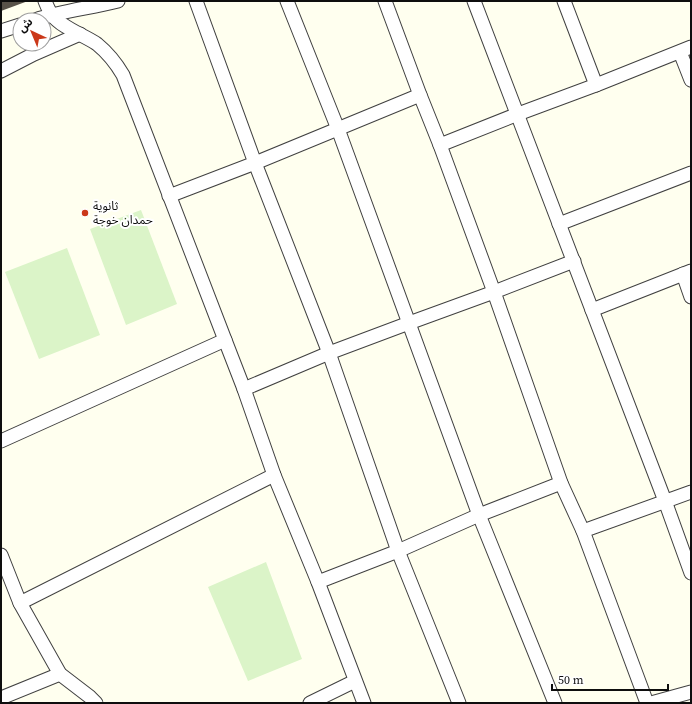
<svg xmlns="http://www.w3.org/2000/svg" width="692" height="704" viewBox="0 0 692 704" font-family="'Source Serif 4','Noto Sans Arabic',serif">
<style>
.pitch{fill:#dbf4c8}
.building{fill:#585249}
.lines{fill:none;stroke-linecap:round;stroke-linejoin:round}
.street-casing{stroke:#414141;stroke-width:15}
.street{stroke:#fff;stroke-width:13}
.poi-dot{fill:#cb3819;stroke:#fff;stroke-width:1.5}
.labels{text-anchor:middle;stroke-width:4;stroke-linejoin:round;paint-order:stroke}
.poi-label{font-size:12px;fill:#0e0e0e;stroke:#fff;text-anchor:start}
</style>
<rect width="100%" height="100%" fill="#ffffef"/>
<g class="pitch">
<path d="M141,210L177,304L126,325L90,229Z"/>
<path d="M67,248L100,335L39,359L5,272Z"/>
<path d="M266,562L302,659L248,681L208,587Z"/>
</g>
<path class="building" d="M1,1H28L1,11Z"/>
<g class="lines">
<g class="street-casing">
<g id="street">
<path d="M45,1C47,6 49,11 52,15C62,28 84,35 97,44C108,53 116,63 123,75L225,340L244,389L274,475L318,582L364,703"/>
<path d="M196,1L255,163L329,353L398,551L459,703"/>
<path d="M287,1L338,129L479,515L555,703"/>
<path d="M385,1L420,95L440,145L494,292L561,483L583,531L647,703"/>
<path d="M474,1L665,501L691,573"/>
<path d="M564,1L596,85"/>
<path d="M35,20C62,11 91,8 118,1"/>
<path d="M1,31L20,25"/>
<path d="M680,52L691,80"/>
<path d="M1,71L34,54L80,34"/>
<path d="M440,145L518,114L596,85L691,47"/>
<path d="M169,196L255,163L420,95"/>
<path d="M559,224L691,173"/>
<path d="M683,274L691,297"/>
<path d="M592,310L691,271"/>
<path d="M244,389L329,353L409,323L494,292L574,261"/>
<path d="M1,441L225,340"/>
<path d="M583,531L691,492"/>
<path d="M1,555L20,603L274,475"/>
<path d="M318,582L398,551L479,515L561,483"/>
<path d="M20,603L60,674L90,697L96,703"/>
<path d="M1,698L60,674"/>
<path d="M310,703L355,681"/>
<path d="M651,703L691,692"/>
</g>
</g>
<use href="#street" class="street"/>
</g>
<circle class="poi-dot" cx="85" cy="213" r="4"/>
<g class="labels">
<g class="poi-label">
<text x="93" y="210">ثانوية<tspan x="93" dy="14">حمدان خوجة</tspan></text>
</g>
</g>
<rect width="692" height="704" fill="none" stroke="#0e0e0e" stroke-width="4"/>
<g transform="translate(32 32) rotate(316)"><circle r="19" fill="#ffffff" stroke="#9f9f9f"/>
<path d="M0-3L7 15L0 10L-7 15Z" fill="#cb3819"/>
<text y="-6" font-size="11" font-weight="bold" text-anchor="middle" fill="#0e0e0e">ش</text>
</g>
<path d="M552 684v6h116v-6" fill="none" stroke="#0e0e0e" stroke-width="2"/>
<text x="558" y="684" font-size="12" fill="#0e0e0e" stroke="#ffffff" stroke-width="3" paint-order="stroke">50 m</text>
</svg>
